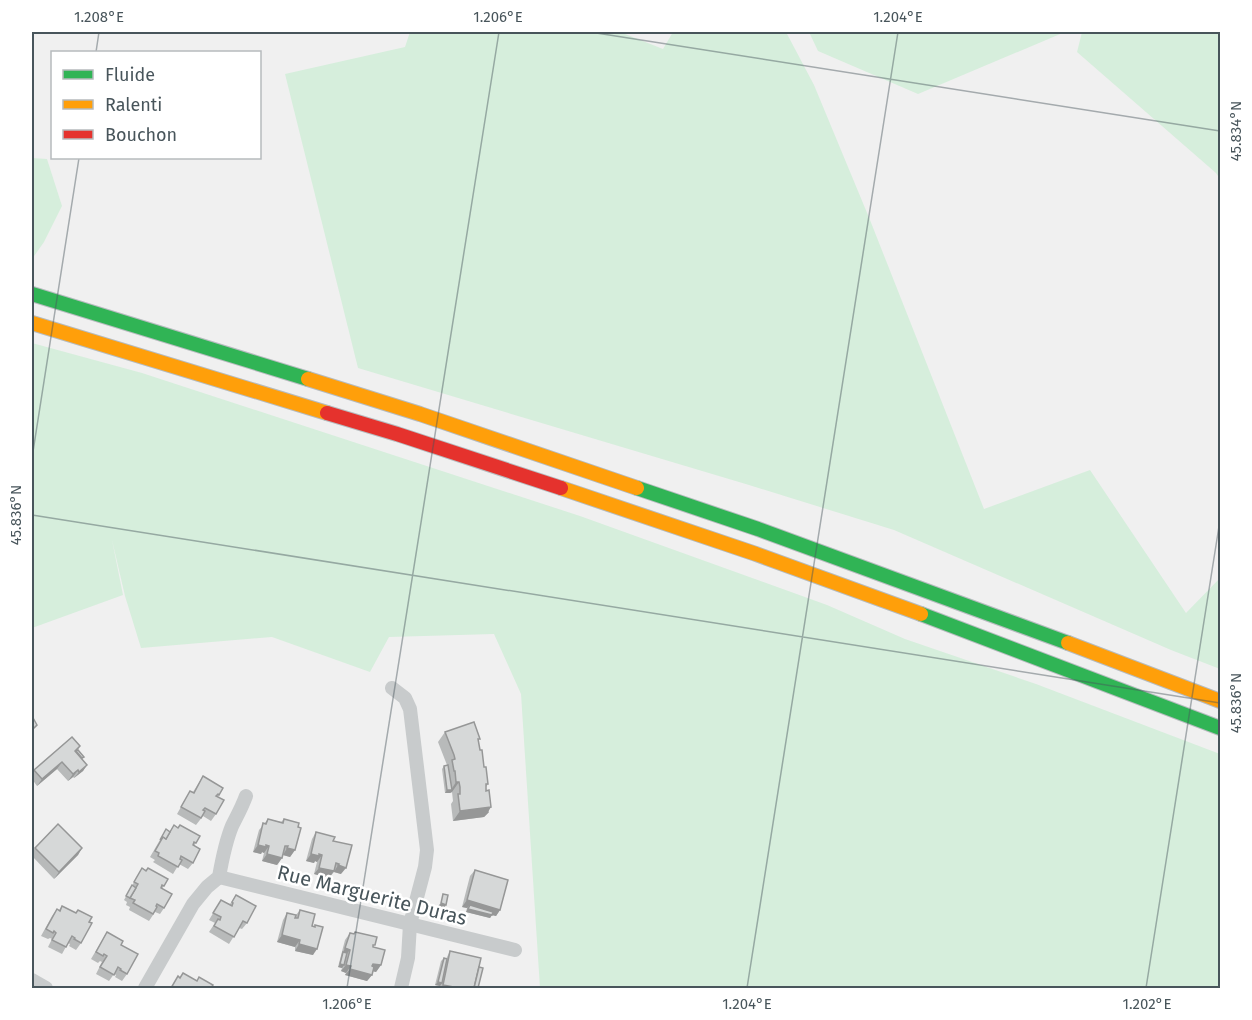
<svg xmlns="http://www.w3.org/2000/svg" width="1252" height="1020" viewBox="0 0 1252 1020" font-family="'Fira Sans',sans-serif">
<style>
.green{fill:#d6eedc}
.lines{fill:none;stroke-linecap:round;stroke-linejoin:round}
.fast-casing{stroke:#b6bbbe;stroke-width:16}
.slow-casing{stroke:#b6bbbe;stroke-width:16}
.jam-casing{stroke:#b6bbbe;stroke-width:16}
.street{stroke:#c8cbcc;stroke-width:14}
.fast{stroke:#30b455;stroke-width:14}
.slow{stroke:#ff9f0a;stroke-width:14}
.jam{stroke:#e5322d;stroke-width:14}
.wall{fill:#b8baba}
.shaded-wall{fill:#969797}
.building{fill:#d6d8d8;stroke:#969797;stroke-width:1.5}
.ticks{fill:none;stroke:#48555b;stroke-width:1.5;stroke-opacity:0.45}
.labels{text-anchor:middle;stroke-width:5;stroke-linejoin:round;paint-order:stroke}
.street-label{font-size:20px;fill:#48555b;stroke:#fff}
.neatline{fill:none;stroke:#48555b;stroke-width:2}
.ticks-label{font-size:15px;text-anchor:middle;fill:#48555b}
</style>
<rect width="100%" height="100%" fill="#f0f0f0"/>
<g class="green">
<path d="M410,32H620L663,49L673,32H786L814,85L870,220L984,509L1090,470L1186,613L1220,578V669L1171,650L894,530L749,485L358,368L285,74L405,47Z"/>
<path d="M809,32H1065L918,94L818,51Z"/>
<path d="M1082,32H1220V179L1216,173L1077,52Z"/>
<path d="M32,158L47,159L62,206L44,242L32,259Z"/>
<path d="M32,343L142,373L580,516L827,605L905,639L1036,684L1220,754V988H540L521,694L494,634L389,637L370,672L272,637L141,648L125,596L112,540L123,595L32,628Z"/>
</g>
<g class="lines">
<g class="fast-casing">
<g id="fast">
<path d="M32,294L308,379"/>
<path d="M637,488L758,529L1068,643"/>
<path d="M921,614L1220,728"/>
</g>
</g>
<g class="slow-casing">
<g id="slow">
<path d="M32,323L327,413"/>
<path d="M308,379L420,414L637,488"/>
<path d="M561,488L756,554L921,614"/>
<path d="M1068,643L1220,701"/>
</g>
</g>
<g class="jam-casing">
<path id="jam" d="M327,413L397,434L561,488"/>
</g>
<g class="street">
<path d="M392,688L405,698L410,709L427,850L425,867L410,924L408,958L401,988"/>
<path d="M219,877L515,950"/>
<path d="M32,980L46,988"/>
<path d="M145,988L193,904L207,887L219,877C222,860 225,843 232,826C237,816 242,807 246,796"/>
</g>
<use href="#fast" class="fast"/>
<use href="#slow" class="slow"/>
<use href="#jam" class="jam"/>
</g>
<g class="wall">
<path d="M445,732L478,741L488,784L486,787L489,812L484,817L453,821L451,804L453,801L452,792L450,793H445L442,769L444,766L447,765L438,742Z"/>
<path d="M80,746L78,750L84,757L82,759L87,765L83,771L74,778L73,777L68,781L57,769L37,786L32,779V773L34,770Z"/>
<path d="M203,776L223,788L218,797L216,814L211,821L203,816L196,825L177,814L190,791L193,792Z"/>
<path d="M268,819L281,822L284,819L298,827L295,850L290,857L283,855L282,858L277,865L262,861L264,853L262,852L261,854L253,852L259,830Z"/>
<path d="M174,825L178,828L180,825L200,836L194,846L193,863L188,869L179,864L173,874L153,862L155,860L150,857L164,833L170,832Z"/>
<path d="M316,832L333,841L341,874L334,872L329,878L314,874L317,862L315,861L314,863L306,861L312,839Z"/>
<path d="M35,848H82L78,855L54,879L32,856V852Z"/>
<path d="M142,868L168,879L162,889L164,908L160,914L155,912L149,921L129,910L130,907L126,905L127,902L124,900Z"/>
<path d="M475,870L500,910L496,916L492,915L490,918L466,912L467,908L462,907L470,876Z"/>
<path d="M236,895L247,923L242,929L239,928L229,944L209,932L215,923L209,920L221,900L230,904Z"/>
<path d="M62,906L89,922L81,943L76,950L69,946L70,944L68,943L62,954L48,947L52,939L50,938L48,939L41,936L52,916L57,909L59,910Z"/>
<path d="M300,910L312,926L314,927L315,925L313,955L295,951V947L277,942L283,920L287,913L296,915Z"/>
<path d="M107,932L121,945L127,974L122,981L115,977L116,975L114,974L109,981L96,974L102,962L100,961L98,963L91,959Z"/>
<path d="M355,932L374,947L381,965L376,972L373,971L372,975L367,981L345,975L346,973L341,971L342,968L338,967L345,940L350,933L353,934Z"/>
<path d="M450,951L479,967L478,988H439L440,986L435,985L441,961L444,958L446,959Z"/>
</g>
<g class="shaded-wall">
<path d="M62,762L57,769L37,786L42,779Z"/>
<path d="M87,765L83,771L74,778L79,772Z"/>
<path d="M78,770L73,777L68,781L73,774Z"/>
<path d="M456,782H459L452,792L450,793H445L447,790H451Z"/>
<path d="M491,807L488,812H489L484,817L453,821L460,811Z"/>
<path d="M258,845H266L269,846L264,853L262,852L261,854L253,852Z"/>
<path d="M82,848L78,855L54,879L59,872Z"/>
<path d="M287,848L295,850L290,857L283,855Z"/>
<path d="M267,854L282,858L277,865L262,861Z"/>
<path d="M311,854H319L322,855L317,862L315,861L314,863L306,861Z"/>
<path d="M338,865L346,868L341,874L334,872Z"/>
<path d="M319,868L334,871L329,878L314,874Z"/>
<path d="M467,900L500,910L496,916L492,915L490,918L466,912L470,905L467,908L462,907Z"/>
<path d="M441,903L446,905L444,908L438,906Z"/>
<path d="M282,935L300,940L295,947L277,942Z"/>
<path d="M299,944L317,949L313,955L295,951Z"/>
<path d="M345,948L350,950L345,956L343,952Z"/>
<path d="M340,964L344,965L342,968L338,967Z"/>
<path d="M373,964L381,965L376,972L368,970Z"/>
<path d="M346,965L351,966L346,973L341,971Z"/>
<path d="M350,969L372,975L367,981L345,975Z"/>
<path d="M438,982L442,983L440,986L435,985Z"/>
<path d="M443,985L459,988H441Z"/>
</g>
<g class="building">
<path d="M32,716L37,725L32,730Z"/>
<path d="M474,722L480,739H478L480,750H482L484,767H486L488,784H486V791L489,790L491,807L460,811L458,794H460V787L459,782H456L455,771H454L452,760L455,759L454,755L445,732Z"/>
<path d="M72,737L80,746L75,751L87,765L79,772L78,770L73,774L62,762L42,779L34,770Z"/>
<path d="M78,750L84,757L82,758L76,751Z"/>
<path d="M448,765L452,790H447L444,766Z"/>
<path d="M203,776L223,788L219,795L218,794L216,796L224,800L216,814L205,808L203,810L205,811L201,818L181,807L190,791L194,793Z"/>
<path d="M268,819L283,823L284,819L299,823L298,827L301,828L295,850L287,848L288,846H285L282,858L267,854L269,846L266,845V847L258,845L263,823L266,824Z"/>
<path d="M58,824L82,848L59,872L35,848Z"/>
<path d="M174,825L178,828L180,825L200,836L196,843L194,842L193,845L200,849L193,863L181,856L180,859L182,860L178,867L158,856L159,853L155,851L163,837L166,839Z"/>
<path d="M166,829L170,832L166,839L163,837L160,840Z"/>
<path d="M316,832L335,837L333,841L352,845L346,868L338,865L339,864L336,863L334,871L319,868L322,855L319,854V856L311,854Z"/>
<path d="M142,868L146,871L148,868L168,879L164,886L162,885L161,888L172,894L164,908L157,904L156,906L157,907L153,914L133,903L135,900L130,898L138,884L134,882Z"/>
<path d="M475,870L508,880L500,910L467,900Z"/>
<path d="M132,885L136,888L130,898L126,896Z"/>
<path d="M443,894L448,895L446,905L441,903Z"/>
<path d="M236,895L256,906L247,923L243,921L234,937L214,926L218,919L220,920L221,917L213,913L221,900L232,906L233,903L232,902Z"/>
<path d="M470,905L493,912L492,915L468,909Z"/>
<path d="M62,906L76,913L78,910L92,917L89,922L92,923L81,943L74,939L75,938L72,936L66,947L52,940L56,933L54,931L53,933L46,929L57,909L60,911Z"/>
<path d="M300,910L315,914L312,926L315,927V925L323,927L317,949L299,944L300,940L282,935L287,913L296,915L295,918H298Z"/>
<path d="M107,932L123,941L121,945L138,954L127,974L120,970L121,969L118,967L114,975L100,967L107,956L104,954L103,956L96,952Z"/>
<path d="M355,932L377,937L375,945H373V947L385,950L381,965L373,964L372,966L374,967L372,975L350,969L351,966L346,965L350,950L345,948L350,933L354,934Z"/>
<path d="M450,951L481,958L474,988H459L443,985Z"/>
<path d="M343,952L347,953L344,965L340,964Z"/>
<path d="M444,958L447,959L442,983L438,982Z"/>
<path d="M479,967L483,968L478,988H474Z"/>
<path d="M183,973L197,981L199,977L213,985L211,988H171L178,976L180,978Z"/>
</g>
<path class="ticks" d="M590,32L1220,131M96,52L99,32M32,458L79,158M32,515L1220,703M347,988L499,32M747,988L898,32M1146,988L1220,520"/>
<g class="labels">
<g class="street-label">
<text transform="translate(372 895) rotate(14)" y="7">Rue Marguerite Duras</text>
</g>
</g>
<rect width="1252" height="1020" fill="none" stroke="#ffffff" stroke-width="66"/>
<rect x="51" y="51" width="210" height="108" fill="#ffffff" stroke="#b6bbbd" stroke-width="1.5"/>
<rect x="63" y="70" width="30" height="9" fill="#30b455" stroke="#b6bbbd" stroke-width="1.5"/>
<text x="105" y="81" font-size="18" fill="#48555b">Fluide</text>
<rect x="63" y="100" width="30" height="9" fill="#ff9f0a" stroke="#b6bbbd" stroke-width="1.5"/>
<text x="105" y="111" font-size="18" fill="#48555b">Ralenti</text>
<rect x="63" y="130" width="30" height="9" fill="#e5322d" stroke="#b6bbbd" stroke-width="1.5"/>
<text x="105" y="141" font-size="18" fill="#48555b">Bouchon</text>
<rect x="33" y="33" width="1186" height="954" class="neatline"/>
<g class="ticks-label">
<text x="99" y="22">1.208°E</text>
<text x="498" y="22">1.206°E</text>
<text x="898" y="22">1.204°E</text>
<text transform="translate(1236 131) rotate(-90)" y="5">45.834°N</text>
<text transform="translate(16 515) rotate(-90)" y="5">45.836°N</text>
<text transform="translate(1236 703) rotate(-90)" y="5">45.836°N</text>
<text x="347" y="1009">1.206°E</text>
<text x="747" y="1009">1.204°E</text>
<text x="1147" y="1009">1.202°E</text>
</g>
</svg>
